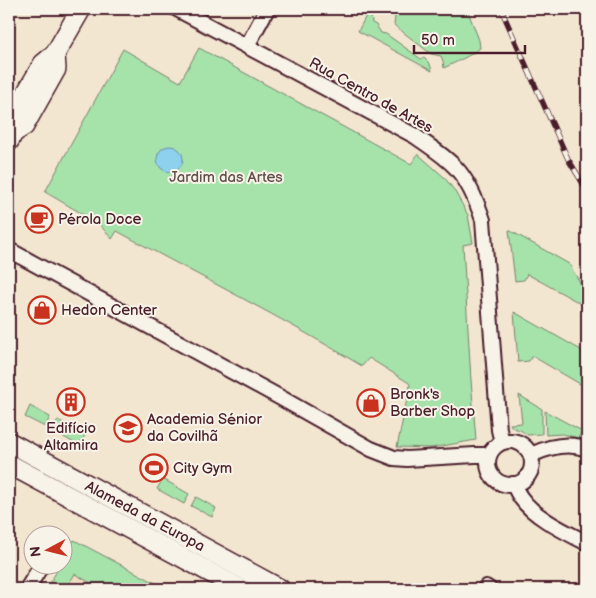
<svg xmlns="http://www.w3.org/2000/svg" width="596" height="598" viewBox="0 0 596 598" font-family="'Balsamiq Sans',sans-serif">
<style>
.built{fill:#f0ddc1}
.green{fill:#a5e3ab;stroke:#78816b}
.water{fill:#8dd1ef;stroke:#728aa1}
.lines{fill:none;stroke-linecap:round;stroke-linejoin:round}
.stream{stroke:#728aa1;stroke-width:4.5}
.street-casing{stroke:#4a1f2b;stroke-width:18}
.secondary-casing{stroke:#4a1f2b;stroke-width:22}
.street{stroke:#f7f3e8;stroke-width:14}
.secondary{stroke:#f7f3e8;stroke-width:19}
.rail-casing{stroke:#4a1f2b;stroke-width:5.5}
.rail{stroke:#f7f3e8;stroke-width:4;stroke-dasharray:11;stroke-linecap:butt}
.labels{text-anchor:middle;stroke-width:4;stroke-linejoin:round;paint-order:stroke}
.street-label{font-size:15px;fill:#4a1f2b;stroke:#f7f3e8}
.park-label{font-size:15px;fill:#61504b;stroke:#f7f3e8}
.poi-label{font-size:15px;fill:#4a1f2b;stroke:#f7f3e8;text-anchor:start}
</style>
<rect width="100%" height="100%" fill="#f3e6d1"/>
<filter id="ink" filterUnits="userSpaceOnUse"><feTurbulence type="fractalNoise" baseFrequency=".02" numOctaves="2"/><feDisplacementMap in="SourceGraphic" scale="10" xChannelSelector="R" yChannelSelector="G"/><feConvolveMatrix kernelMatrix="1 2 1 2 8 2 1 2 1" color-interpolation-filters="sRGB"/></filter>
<g filter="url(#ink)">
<path class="built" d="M63,561L136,589H46L60,566H62Z"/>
<g class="green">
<path d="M394,9H467L479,40L480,48C472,55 454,63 444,68L443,61L441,56L431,54L394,25L395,17L394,15Z"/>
<path d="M368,12L371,15L372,23L376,25L381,33L386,34L421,59L424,58L430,64L432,71L358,31Z"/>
<path d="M199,48L411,164L418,154L444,177L454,190L468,215L473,243L463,245L471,380L476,440L431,448L397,447L410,385L409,383L369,358L362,366C283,318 199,276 117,231L112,239L98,223L45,192L123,49L180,82Z"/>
<path d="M509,230L569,264L587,294V307L527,274L524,280L515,281Z"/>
<path d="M514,312L581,350L587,364V388L532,356L529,361L518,362Z"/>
<path d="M519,395L542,409V434L528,435C526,434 524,433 522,431C517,428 513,430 510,424L522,423Z"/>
<path d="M30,406L50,417L45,427L25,417Z"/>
<path d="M545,411L582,431L578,438L563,434L546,435Z"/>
<path d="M58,420L85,435L79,446L52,430Z"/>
<path d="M163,479L189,494L184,504L157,489Z"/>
<path d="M196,497L216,508L212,517L191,506Z"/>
<path d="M74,540L167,589H101L75,574L65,589H46L60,566H62L63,561Z"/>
</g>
<circle class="water" cx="170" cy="159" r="13"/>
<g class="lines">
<path class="stream" d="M77,589L79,585L86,589"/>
<g class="street-casing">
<g id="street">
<path d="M177,9L415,136C429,146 444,155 456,168C469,182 477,202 483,220L499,430L502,442"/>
<path d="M247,46L267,9"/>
<path d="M9,250L281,398L371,449L394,458L407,459L475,455H489"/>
<circle cx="510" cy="463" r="22"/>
<path d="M531,455C548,447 569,442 587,449"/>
<path d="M513,484C516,489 518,494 521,498C535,518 566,532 587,543"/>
<path d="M486,587L489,589"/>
<path d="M27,589L41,566"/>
</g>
</g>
<g class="secondary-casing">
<g id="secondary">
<path d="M13,133L24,126L56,69L55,54"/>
<path d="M9,141L13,133L15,115L28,90L43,64L55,54L81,9"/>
<path d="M9,442L280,589"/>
<path d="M9,464L241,589"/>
</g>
</g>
<use href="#street" class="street"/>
<use href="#secondary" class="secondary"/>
<g class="rail-casing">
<path id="rail" d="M501,9L568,159L587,190"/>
</g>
<use href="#rail" class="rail"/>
</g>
</g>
<defs>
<g id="cafe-ring" transform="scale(1.4375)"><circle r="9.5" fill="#f7f3e8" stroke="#c8321e" stroke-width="1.5"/><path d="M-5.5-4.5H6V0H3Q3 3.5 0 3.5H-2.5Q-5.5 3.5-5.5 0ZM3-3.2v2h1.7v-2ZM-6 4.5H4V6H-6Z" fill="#c8321e"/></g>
<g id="shop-ring" transform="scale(1.4375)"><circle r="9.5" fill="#f7f3e8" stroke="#c8321e" stroke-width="1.5"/><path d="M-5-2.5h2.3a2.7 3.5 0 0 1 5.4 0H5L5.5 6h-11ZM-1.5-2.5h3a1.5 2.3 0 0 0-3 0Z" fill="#c8321e"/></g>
<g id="building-ring" transform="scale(1.4375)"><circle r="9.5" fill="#f7f3e8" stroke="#c8321e" stroke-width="1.5"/><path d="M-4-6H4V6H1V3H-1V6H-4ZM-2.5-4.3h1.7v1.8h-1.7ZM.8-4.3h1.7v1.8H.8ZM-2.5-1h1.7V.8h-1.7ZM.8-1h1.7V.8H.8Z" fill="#c8321e"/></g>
<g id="university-ring" transform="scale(1.4375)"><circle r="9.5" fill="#f7f3e8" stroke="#c8321e" stroke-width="1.5"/><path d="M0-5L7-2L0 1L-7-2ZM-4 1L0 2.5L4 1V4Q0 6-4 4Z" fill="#c8321e"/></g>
<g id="stadium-ring" transform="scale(1.4375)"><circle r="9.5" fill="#f7f3e8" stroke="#c8321e" stroke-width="1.5"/><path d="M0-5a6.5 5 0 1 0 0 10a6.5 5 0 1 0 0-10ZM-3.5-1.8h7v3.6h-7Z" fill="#c8321e"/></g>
</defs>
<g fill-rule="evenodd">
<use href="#cafe-ring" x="39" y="219"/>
<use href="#shop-ring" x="42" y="310"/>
<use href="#building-ring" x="71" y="402"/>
<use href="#shop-ring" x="371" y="403"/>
<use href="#university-ring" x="128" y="428"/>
<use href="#stadium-ring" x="154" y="468"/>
</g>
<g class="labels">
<g class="street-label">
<text transform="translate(371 95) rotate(29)" y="5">Rua Centro de Artes</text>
<text transform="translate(145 516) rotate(28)" y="5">Alameda da Europa</text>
</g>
<g class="park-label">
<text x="226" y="182">Jardim das Artes</text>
</g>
<g class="poi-label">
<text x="58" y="224">Pérola Doce</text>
<text x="61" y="315">Hedon Center</text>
<text x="390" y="399">Bronk's<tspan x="390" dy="17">Barber Shop</tspan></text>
<text x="147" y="424">Academia Sénior<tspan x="147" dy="17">da Covilhã</tspan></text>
<text x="71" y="433" text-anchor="middle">Edifício<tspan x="71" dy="17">Altamira</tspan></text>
<text x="173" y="473">City Gym</text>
</g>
</g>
<rect width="596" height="598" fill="none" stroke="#f7f3e8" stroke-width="30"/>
<rect x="15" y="15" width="566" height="568" fill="none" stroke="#4a1f2b" stroke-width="2" filter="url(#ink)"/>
<g transform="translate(48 550) rotate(263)"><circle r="24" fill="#f7f3e8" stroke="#b29e9c"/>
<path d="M0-4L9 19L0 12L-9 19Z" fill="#c8321e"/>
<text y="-8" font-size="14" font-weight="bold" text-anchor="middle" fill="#4a1f2b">N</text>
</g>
<path d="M414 45v8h111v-8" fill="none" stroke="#4a1f2b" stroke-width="2.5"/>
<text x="421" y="45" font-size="15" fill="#4a1f2b" stroke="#f7f3e8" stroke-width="4" paint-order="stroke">50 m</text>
</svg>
